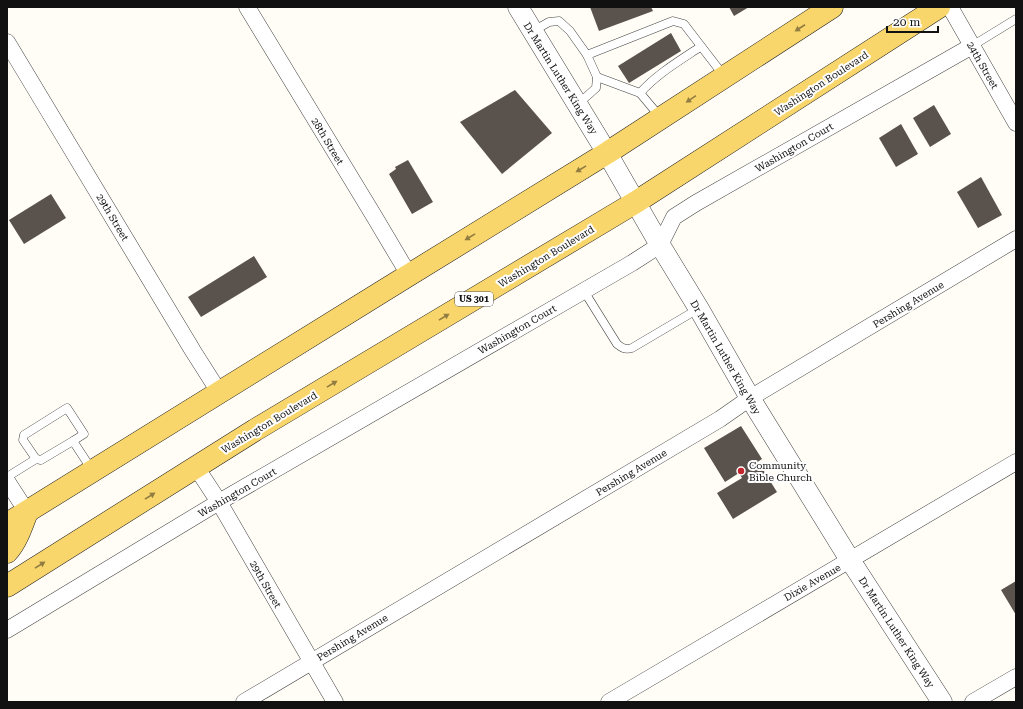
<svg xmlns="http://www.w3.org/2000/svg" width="1023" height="709" viewBox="0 0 1023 709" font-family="'Roboto Serif',serif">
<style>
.building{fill:#5a524d}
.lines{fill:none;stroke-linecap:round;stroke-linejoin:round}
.service-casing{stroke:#444;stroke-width:9}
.minor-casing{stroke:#444;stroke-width:17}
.tertiary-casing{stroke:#444;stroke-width:21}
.primary-casing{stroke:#222;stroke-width:23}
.service{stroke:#fff;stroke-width:8}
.minor{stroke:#fff;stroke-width:16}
.tertiary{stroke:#fff;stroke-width:20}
.primary{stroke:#f9d66b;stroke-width:22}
.oneway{fill:#917d42}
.poi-dot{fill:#c4262e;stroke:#fff;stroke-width:1.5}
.labels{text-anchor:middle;stroke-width:4;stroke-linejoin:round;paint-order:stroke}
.shield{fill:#fff;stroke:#585858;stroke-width:1}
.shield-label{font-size:9px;font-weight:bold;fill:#111}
.street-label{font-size:10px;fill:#111;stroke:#fff}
.poi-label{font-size:10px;fill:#111;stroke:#fff;text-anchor:start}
</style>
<rect width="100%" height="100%" fill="#fffdf5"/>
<g class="building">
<path d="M590,7H651L653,11L599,31Z"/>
<path d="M729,7H749L734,16Z"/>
<path d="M671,33L681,51L629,83L618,66Z"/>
<path d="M515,90L552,133L502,174L460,122Z"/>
<path d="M934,105L951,134L930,147L913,118Z"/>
<path d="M901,124L918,154L896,167L879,138Z"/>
<path d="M408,160L433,202L412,214L389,174L396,169L395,167Z"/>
<path d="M981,177L1002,215L978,228L957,192Z"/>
<path d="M51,194L66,218L24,244L9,220Z"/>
<path d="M254,256L267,277L201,317L188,297Z"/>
<path d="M741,426L762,459L756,463L759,469L762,468L777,492L733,519L717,493L742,478L739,473L725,482L704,448Z"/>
<path d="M1016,581V615L1001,590Z"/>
</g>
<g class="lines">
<g class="service-casing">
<g id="service">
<path d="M533,31L549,22L559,21L570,31L587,55L597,77L596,88L578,104"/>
<path d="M972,46L1016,19"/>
<path d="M587,55L673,21L684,24L724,76"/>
<path d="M597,77L640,93L661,118"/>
<path d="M640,93C657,74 679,61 700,47"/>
<path d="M584,291L617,344C622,348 625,350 632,348L698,309"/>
<path d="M36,459L41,460L73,441"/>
<path d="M7,477L36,459L23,440L24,435L67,408L84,434L73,441L92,470"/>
</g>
</g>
<g class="minor-casing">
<g id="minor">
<path d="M247,7L374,216L409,275"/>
<path d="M950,7L1016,123"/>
<path d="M7,42L193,351L219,392"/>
<path d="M196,467L219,502L335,702"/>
<path d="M7,481L27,512"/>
<path d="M7,630L219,502L632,263L660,245L674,217L696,203L972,46"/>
<path d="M244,702L720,419L750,398L1016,239"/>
<path d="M609,702L1016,462"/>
<path d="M973,702L1016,677"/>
</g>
</g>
<g class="tertiary-casing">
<path id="tertiary" d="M518,7L607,153L660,245L699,309L750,398L850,560L942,702"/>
</g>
<g class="primary-casing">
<g id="primary">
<path d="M7,524L409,275L607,153L832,7"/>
<path d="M7,552C17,541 22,525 27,512"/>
<path d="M7,586L255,430L636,202L939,7"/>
</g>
</g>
<use href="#service" class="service"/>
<use href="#minor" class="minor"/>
<use href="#tertiary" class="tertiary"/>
<use href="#primary" class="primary"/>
</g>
<defs><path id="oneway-solid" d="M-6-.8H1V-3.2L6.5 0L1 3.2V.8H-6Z"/></defs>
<g class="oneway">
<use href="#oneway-solid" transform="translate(800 28) rotate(147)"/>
<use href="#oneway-solid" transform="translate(691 99) rotate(146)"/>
<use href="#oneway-solid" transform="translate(581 169) rotate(149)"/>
<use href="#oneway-solid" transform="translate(470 237) rotate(149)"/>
<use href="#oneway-solid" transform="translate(444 317) rotate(-31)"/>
<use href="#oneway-solid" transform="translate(332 384) rotate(-31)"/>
<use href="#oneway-solid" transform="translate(150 496) rotate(-32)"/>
<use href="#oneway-solid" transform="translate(40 565) rotate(-32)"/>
</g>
<circle class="poi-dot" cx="741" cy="471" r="4"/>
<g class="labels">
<rect class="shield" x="455" y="292" width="38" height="14" rx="3"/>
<g class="shield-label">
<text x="474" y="302">US 301</text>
</g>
<g class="street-label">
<text transform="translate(983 65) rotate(60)" y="4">24th Street</text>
<text transform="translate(561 78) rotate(58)" y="4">Dr Martin Luther King Way</text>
<text transform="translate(821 83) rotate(-33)" y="4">Washington Boulevard</text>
<text transform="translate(328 141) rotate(59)" y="4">28th Street</text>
<text transform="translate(794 147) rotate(-30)" y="4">Washington Court</text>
<text transform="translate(113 217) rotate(59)" y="4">29th Street</text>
<text transform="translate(546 256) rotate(-31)" y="4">Washington Boulevard</text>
<text transform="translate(908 304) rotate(-31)" y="4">Pershing Avenue</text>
<text transform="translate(517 329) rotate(-30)" y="4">Washington Court</text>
<text transform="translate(726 357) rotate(60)" y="4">Dr Martin Luther King Way</text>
<text transform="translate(269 422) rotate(-31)" y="4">Washington Boulevard</text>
<text transform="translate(631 472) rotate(-31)" y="4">Pershing Avenue</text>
<text transform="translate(237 492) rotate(-30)" y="4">Washington Court</text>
<text transform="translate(812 582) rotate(-30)" y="4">Dixie Avenue</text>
<text transform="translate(266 584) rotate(60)" y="4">29th Street</text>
<text transform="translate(897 632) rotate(57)" y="4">Dr Martin Luther King Way</text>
<text transform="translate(352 637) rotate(-31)" y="4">Pershing Avenue</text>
</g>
<g class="poi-label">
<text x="749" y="469">Community<tspan x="749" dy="12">Bible Church</tspan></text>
</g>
</g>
<rect width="1023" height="709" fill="none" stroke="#111111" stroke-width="16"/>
<path d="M887 26v6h51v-6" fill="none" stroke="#111111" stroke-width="2"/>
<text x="893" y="26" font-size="12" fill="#111111" stroke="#ffffff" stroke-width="3" paint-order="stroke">20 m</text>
</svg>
